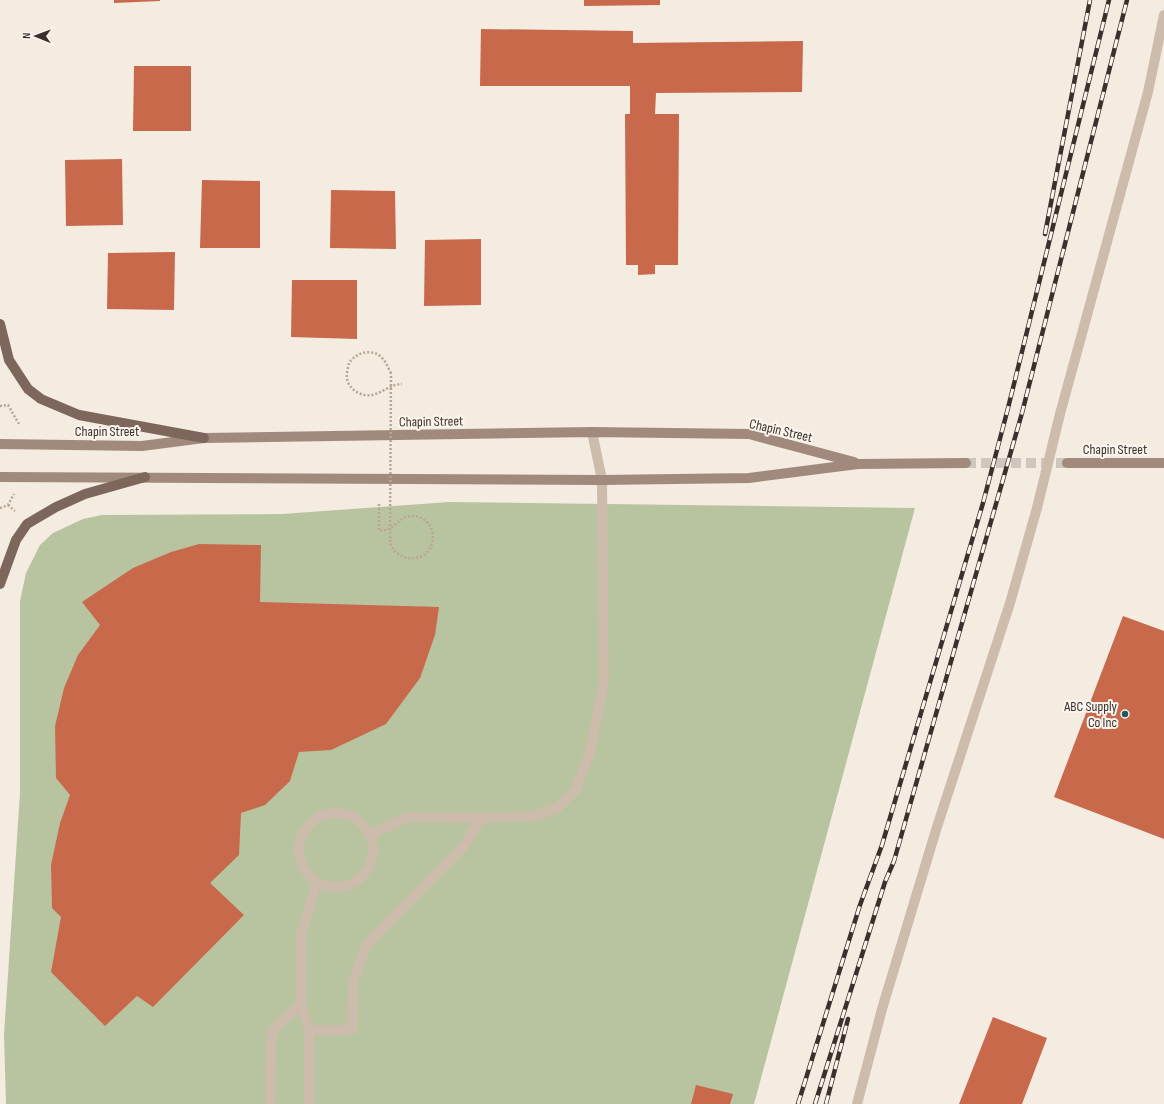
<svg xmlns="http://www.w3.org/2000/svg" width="1164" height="1104" viewBox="0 0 1164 1104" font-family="'Sofia Sans Condensed',sans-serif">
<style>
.green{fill:#b8c4a0}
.building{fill:#c8694b}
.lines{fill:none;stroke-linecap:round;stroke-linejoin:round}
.secondary-tunnel{stroke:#cfc6bd;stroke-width:10;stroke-dasharray:10 5;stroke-linecap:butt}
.path{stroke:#b9a596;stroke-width:2.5;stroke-dasharray:2 2;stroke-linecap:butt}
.service{stroke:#cdbbac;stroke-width:10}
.secondary{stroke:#a18a7d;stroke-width:10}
.primary{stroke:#7d675c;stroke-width:10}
.rail-casing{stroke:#3b302b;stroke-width:4.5}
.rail{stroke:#fbf5ee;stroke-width:3;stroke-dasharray:9;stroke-linecap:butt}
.path-bridge{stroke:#b9a596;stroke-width:2.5;stroke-dasharray:2 2;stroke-linecap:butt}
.service-bridge{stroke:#cdbbac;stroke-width:10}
.poi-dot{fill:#1f5a5e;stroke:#fbf5ee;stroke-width:1.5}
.labels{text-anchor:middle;stroke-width:4;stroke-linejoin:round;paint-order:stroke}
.street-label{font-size:14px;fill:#3b302b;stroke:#fbf5ee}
.poi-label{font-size:14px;fill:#3b302b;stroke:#fbf5ee;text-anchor:end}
</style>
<rect width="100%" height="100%" fill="#f4ebe1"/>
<path class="green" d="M449,502L915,508L754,1104H6L4,1035L20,793V601L26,573L40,545L53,533L83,519L102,515L282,514Z"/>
<g class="building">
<path d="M114,0H160V1L114,3Z"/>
<path d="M584,0H660V5L584,6Z"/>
<path d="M481,29L633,31V43L803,41L802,92L656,93L655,114H679L678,265H655V274L638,275V265H626L625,114H630V86H480Z"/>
<path d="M134,66H191V131H133Z"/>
<path d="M122,159L123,225L66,226L65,160Z"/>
<path d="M202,180L260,181V248H200Z"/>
<path d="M331,190L395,191L396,249L330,248Z"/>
<path d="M481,239V305L424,306L425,240Z"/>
<path d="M175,252L174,310L107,309L108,253Z"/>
<path d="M292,280H357V339L291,337Z"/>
<path d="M199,544L261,545L260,602L439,607L435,635L420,678L386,724L331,750L299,752L290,781L265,805L241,813L239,855L210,883L244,915L153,1007L137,996L105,1026L51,972L61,917L52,908L51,865L60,823L70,795L56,778L55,726L64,688L78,655L100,625L82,602L133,568L171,552Z"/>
<path d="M1123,616L1164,631V839L1054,797Z"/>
<path d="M993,1017L1047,1038L1022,1104H959Z"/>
<path d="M696,1085L733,1094L730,1104H691Z"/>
</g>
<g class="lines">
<path class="secondary-tunnel" d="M966,463H1067"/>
<g class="path">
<path d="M391,373C388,368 386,361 381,357C376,351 364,351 358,355C354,357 351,360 349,363C348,368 346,374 347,379C349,390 362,397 372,395C382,393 391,384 402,384"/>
<path d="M0,406L8,405L19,424"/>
<path d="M379,504V531C383,530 387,530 391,528C398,523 402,517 411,516C426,515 436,530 432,543C428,558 412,562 400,555C393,551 390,546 390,538"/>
<path d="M8,505L15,511"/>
<path d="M0,508L8,505L14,494"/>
</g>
<g class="service">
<path d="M1060,414L1148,92L1164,15"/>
<circle cx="336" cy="850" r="37"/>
<path d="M370,835L408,817L482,818"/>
<path d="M309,1030H352L353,982L367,944L431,879L463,847L482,818L535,816L557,808L575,791L590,752L604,682L602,480L592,432"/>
<path d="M270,1104L271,1044L273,1030L301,1003"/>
<path d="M309,1104V1030L301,1003V935L317,882"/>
<path d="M857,1104L882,1009L936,830L1010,603L1037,508"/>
</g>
<g class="secondary">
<path d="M0,444L142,446L204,438L592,432L749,434L854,462"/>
<path d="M1067,463H1164"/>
<path d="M0,477L602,480L749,478L858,464L966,463"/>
</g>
<g class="primary">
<path d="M0,324L9,360L28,389L41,399L79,415L204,438"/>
<path d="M0,584L16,540L27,524L56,507L85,494L145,477"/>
</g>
<g class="rail-casing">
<g id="rail">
<path d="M1045,234L1090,0"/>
<path d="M798,1104L860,905L882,845L983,503L1007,412L1012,392L1109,0"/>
<path d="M815,1104L885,882L894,861L1022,413L1127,0"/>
<path d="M826,1104L848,1019"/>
</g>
</g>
<use href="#rail" class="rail"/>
<path class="path-bridge" d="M390,538L391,373"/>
<path class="service-bridge" d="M1037,508L1060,414"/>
</g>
<circle class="poi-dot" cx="1125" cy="714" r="4"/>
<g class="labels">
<g class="street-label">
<text transform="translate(431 421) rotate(-1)" y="5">Chapin Street</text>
<text transform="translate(781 430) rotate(13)" y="5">Chapin Street</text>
<text x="107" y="436">Chapin Street</text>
<text x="1115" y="454">Chapin Street</text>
</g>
<g class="poi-label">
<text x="1117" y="711">ABC Supply<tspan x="1117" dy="16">Co Inc</tspan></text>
</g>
</g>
<g transform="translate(36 36) rotate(271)" stroke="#fbf5ee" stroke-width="3" paint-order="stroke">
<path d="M0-3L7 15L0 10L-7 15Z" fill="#3b302b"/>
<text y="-6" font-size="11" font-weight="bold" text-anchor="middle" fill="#3b302b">N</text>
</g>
</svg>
